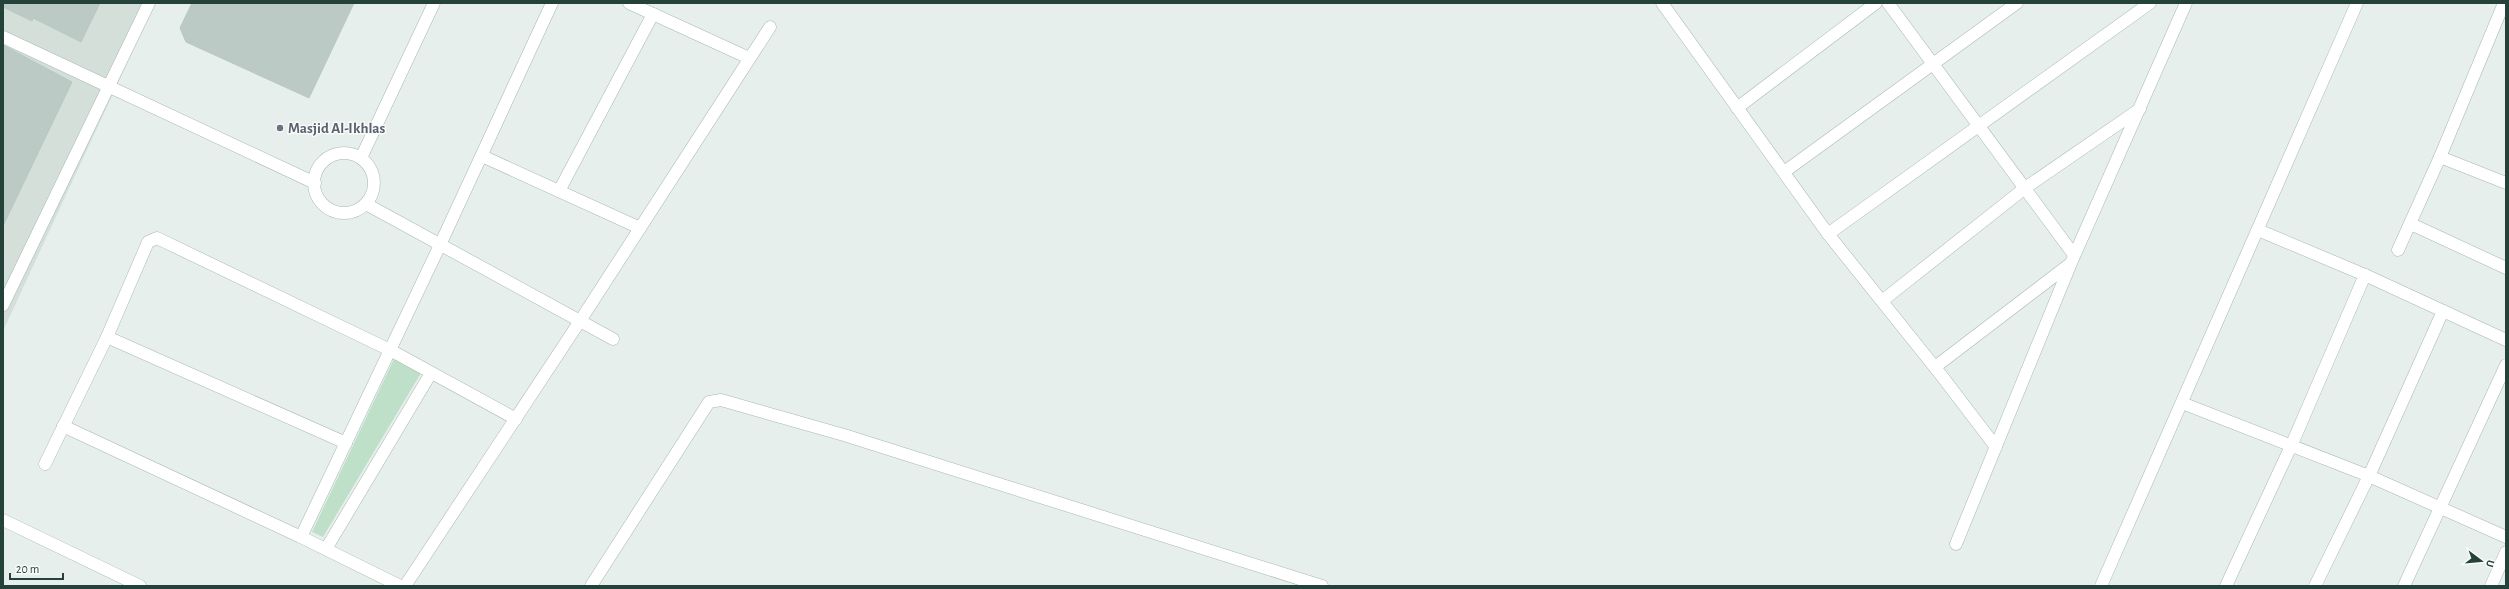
<svg xmlns="http://www.w3.org/2000/svg" width="2509" height="589" viewBox="0 0 2509 589" font-family="'Alegreya Sans',sans-serif">
<style>
.built{fill:#d4dfda}
.green{fill:#bfe0c8}
.building{fill:#bbcac4;stroke:#b8c9c2}
.lines{fill:none;stroke-linecap:round;stroke-linejoin:round}
.minor-casing{stroke:#a8b8b2;stroke-width:13}
.minor{stroke:#fff;stroke-width:12}
.worship-dot{fill:#6b7280;stroke:#f7fbf9;stroke-width:1.5}
.labels{text-anchor:middle;stroke-width:3;stroke-linejoin:round;paint-order:stroke}
.worship-label{font-size:15px;font-weight:bold;fill:#5b616d;stroke:#f7fbf9;text-anchor:start}
</style>
<rect width="100%" height="100%" fill="#e6efeb"/>
<path class="built" d="M3,3H155L3,331Z"/>
<path class="green" d="M394,359L421,373L323,537L312,532Z"/>
<g class="building">
<path d="M3,3H100L81,42L33,18L32,21L3,7Z"/>
<path d="M192,3H354L309,98L186,42L180,28Z"/>
<path d="M3,45L72,82L3,226Z"/>
</g>
<g class="lines">
<g class="minor-casing">
<g id="minor">
<path d="M629,3L749,58"/>
<path d="M1662,3L1828,234L1941,375L1996,447"/>
<path d="M1888,3L2074,255"/>
<path d="M3,37L315,183"/>
<path d="M1737,108L1876,3"/>
<circle cx="344" cy="183" r="30"/>
<path d="M482,156L640,228"/>
<path d="M2440,157L2506,183"/>
<path d="M361,158L434,3"/>
<path d="M1784,172L2017,3"/>
<path d="M559,191L653,14"/>
<path d="M366,204L613,339"/>
<path d="M2411,224L2506,268"/>
<path d="M2258,230L2365,275L2506,340"/>
<path d="M1828,234L2150,3"/>
<path d="M2398,250L2440,157L2504,3"/>
<path d="M1882,301L2025,188L2140,109"/>
<path d="M3,305L149,3"/>
<path d="M107,337L346,443"/>
<path d="M1935,367L2070,264"/>
<path d="M2182,403L2369,476L2506,537"/>
<path d="M63,426L301,537L400,586"/>
<path d="M45,464L107,337L148,242L157,238L390,350L516,419"/>
<path d="M3,520L140,586"/>
<path d="M301,537L440,245L552,3"/>
<path d="M1956,544L2071,263L2186,3"/>
<path d="M326,549L431,373"/>
<path d="M405,586L580,321L770,27"/>
<path d="M591,586L709,402L721,400L844,435L1322,586"/>
<path d="M2101,586L2357,3"/>
<path d="M2226,586L2292,444L2365,275"/>
<path d="M2315,586L2369,476L2443,311"/>
<path d="M2404,586L2506,365"/>
<path d="M2491,586L2506,552"/>
</g>
</g>
<use href="#minor" class="minor"/>
</g>
<circle class="worship-dot" cx="280" cy="128" r="4"/>
<g class="labels">
<g class="worship-label">
<text x="288" y="133">Masjid Al-Ikhlas</text>
</g>
</g>
<rect width="2509" height="589" fill="none" stroke="#24423a" stroke-width="8"/>
<g transform="translate(2481 561) rotate(106)" stroke="#f7fbf9" stroke-width="3" paint-order="stroke">
<path d="M0-3L7 15L0 10L-7 15Z" fill="#24423a"/>
<text y="-6" font-size="11" font-weight="bold" text-anchor="middle" fill="#24423a">U</text>
</g>
<path d="M10 573v6h53v-6" fill="none" stroke="#24423a" stroke-width="2"/>
<text x="16" y="573" font-size="12" fill="#24423a" stroke="#f7fbf9" stroke-width="3" paint-order="stroke">20 m</text>
</svg>
